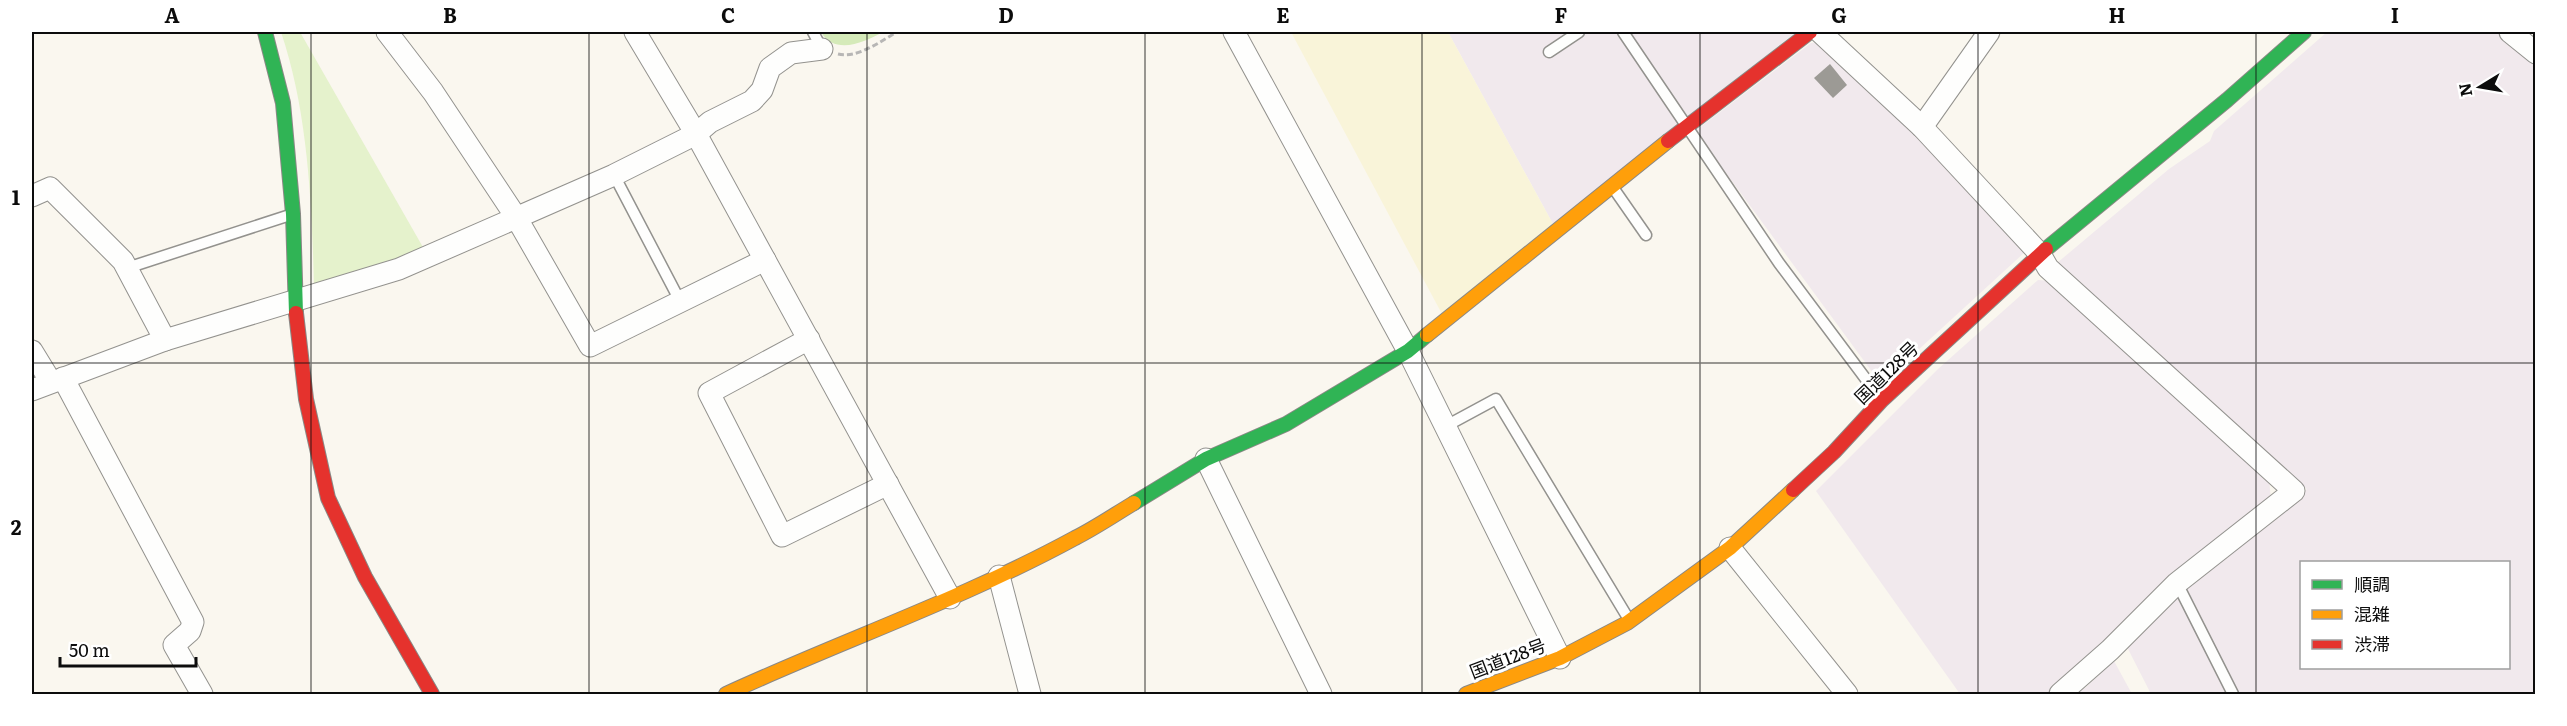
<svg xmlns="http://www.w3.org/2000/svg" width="2567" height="726" viewBox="0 0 2567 726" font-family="Literata,'Noto Sans JP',serif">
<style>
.industrial{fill:#f1e9ed;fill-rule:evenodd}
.farmland{fill:#f9f4d9}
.green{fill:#e5f2cc}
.forest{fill:#d5eab9}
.building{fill:#9c9a95}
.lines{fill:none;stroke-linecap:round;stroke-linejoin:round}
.lane-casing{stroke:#93928e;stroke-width:13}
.street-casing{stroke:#93928e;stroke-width:23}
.fast-casing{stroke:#8a8885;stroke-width:16}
.slow-casing{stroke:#8a8885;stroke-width:16}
.jam-casing{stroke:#8a8885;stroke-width:16}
.path{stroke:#b7b6b5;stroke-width:3;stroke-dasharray:6 3;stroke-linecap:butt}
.lane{stroke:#fefefd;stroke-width:10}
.street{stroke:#fefefd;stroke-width:21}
.fast{stroke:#30b455;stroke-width:14}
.slow{stroke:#ff9f0a;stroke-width:14}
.jam{stroke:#e5322d;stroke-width:14}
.grid{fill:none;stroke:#0c0c0c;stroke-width:1.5;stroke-opacity:0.55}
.labels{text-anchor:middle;stroke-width:6;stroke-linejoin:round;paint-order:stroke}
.street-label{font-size:18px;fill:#0c0c0c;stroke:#fff}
.neatline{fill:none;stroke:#0c0c0c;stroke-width:2}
.grid-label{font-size:20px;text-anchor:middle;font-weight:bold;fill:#0c0c0c}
</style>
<rect width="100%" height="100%" fill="#faf7ef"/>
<g class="industrial">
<path d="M1448,32H1796L1553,224Z"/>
<path d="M2327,32H2515L2535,49V694H2151L2127,647L2180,594L2307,489L2288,475L2057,263L2169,169L2210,141L2214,131ZM2302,562H2508V668H2302Z"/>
<path d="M1826,41L2023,242L2025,252L1881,384L1695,131L1811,43Z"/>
<path d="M2038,280L2050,281L2269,479L2271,500L2054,694H1960L1816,491L1938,369Z"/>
<path d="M2114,661L2132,694H2072L2085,688Z"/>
</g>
<path class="farmland" d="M1291,32H1448L1553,224L1442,314Z"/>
<path class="green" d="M281,32H300L424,249L314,288C312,204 308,112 281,32Z"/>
<path class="forest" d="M821,32H883C865,42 835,56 821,32Z"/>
<path class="building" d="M1830,64L1847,85L1833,98L1814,78Z"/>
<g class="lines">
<g class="lane-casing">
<g id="lane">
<path d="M813,32L822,49"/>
<path d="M1623,32L1779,263L1880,398"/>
<path d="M1549,52L1579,32"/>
<path d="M614,175L680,301"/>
<path d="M1614,189L1646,235"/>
<path d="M127,268L290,215"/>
<path d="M1446,426L1496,399L1628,618"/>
<path d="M2177,583L2233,694"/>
</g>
</g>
<g class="street-casing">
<g id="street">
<path d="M387,32L433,92L516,217L590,346L765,260"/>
<path d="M635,32L696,134L950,598"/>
<path d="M1234,32L1408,351L1560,658"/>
<path d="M1820,32L1922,127L2040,254L2048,268L2294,491L2177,583L2110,650L2060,694"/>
<path d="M2510,32L2536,53"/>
<path d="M1922,127L1989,32"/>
<path d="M32,196L50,188L123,261L165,340"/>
<path d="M809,339L709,393L782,536L888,484"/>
<path d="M32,351L51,382"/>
<path d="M63,378L193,622L190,631L174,645L202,694"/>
<path d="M32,390L165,340L399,269L614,175L696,134L710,122L752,101L762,90L770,68L791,53L822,49"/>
<path d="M1206,459L1321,694"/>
<path d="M1730,548L1847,694"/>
<path d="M999,576L1030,694"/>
</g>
</g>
<g class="fast-casing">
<g id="fast">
<path d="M265,32L283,103L293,214L296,313"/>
<path d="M2046,249L2227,100L2304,32"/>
<path d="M1134,503L1206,459L1286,424L1408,351L1427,335"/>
</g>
</g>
<g class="slow-casing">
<g id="slow">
<path d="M1427,335L1668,141"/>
<path d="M726,694C841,641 963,599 1075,538C1095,528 1114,515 1134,503"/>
<path d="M1466,694L1560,658L1627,623L1730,548L1793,490"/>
</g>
</g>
<g class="jam-casing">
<g id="jam">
<path d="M1668,141L1810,32"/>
<path d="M296,313L306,399L328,498L365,577L432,694"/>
<path d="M1793,490L1834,452L1882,400L2046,249"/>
</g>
</g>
<path class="path" d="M838,54C857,59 881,41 897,32"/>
<use href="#lane" class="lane"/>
<use href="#street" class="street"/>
<use href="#fast" class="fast"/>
<use href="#slow" class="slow"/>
<use href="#jam" class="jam"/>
</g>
<path class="grid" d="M311,32V694M589,32V694M867,32V694M1145,32V694M1422,32V694M1700,32V694M1978,32V694M2256,32V694M32,363H2536"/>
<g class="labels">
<g class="street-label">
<text transform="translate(1887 373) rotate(-44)" y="6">国道128号</text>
<text transform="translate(1508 659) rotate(-21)" y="6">国道128号</text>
</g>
</g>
<rect width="2567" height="726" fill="none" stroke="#ffffff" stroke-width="66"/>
<rect x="2300" y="561" width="210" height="108" fill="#ffffff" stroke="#9e9e9e" stroke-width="1.5"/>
<rect x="2312" y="580" width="30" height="9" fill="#30b455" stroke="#9e9e9e" stroke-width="1.5"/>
<text x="2354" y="591" font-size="18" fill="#0c0c0c">順調</text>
<rect x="2312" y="610" width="30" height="9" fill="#ff9f0a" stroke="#9e9e9e" stroke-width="1.5"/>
<text x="2354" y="621" font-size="18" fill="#0c0c0c">混雑</text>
<rect x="2312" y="640" width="30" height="9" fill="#e5322d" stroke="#9e9e9e" stroke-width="1.5"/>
<text x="2354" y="651" font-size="18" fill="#0c0c0c">渋滞</text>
<g transform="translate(2480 87) rotate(259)" stroke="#ffffff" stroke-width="4.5" paint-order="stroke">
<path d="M0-4.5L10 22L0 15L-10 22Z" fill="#0c0c0c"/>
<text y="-9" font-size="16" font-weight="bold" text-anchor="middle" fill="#0c0c0c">N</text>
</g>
<path d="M60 657v9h136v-9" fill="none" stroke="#0c0c0c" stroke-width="3"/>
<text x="69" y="657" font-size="18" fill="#0c0c0c" stroke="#ffffff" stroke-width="4.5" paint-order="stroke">50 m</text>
<rect x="33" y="33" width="2501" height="660" class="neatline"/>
<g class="grid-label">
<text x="172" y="23">A</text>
<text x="450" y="23">B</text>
<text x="728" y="23">C</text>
<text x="1006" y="23">D</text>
<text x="1283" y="23">E</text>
<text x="1561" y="23">F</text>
<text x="1839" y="23">G</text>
<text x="2117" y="23">H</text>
<text x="2395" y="23">I</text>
<text x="16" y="205">1</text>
<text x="16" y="535">2</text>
</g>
</svg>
